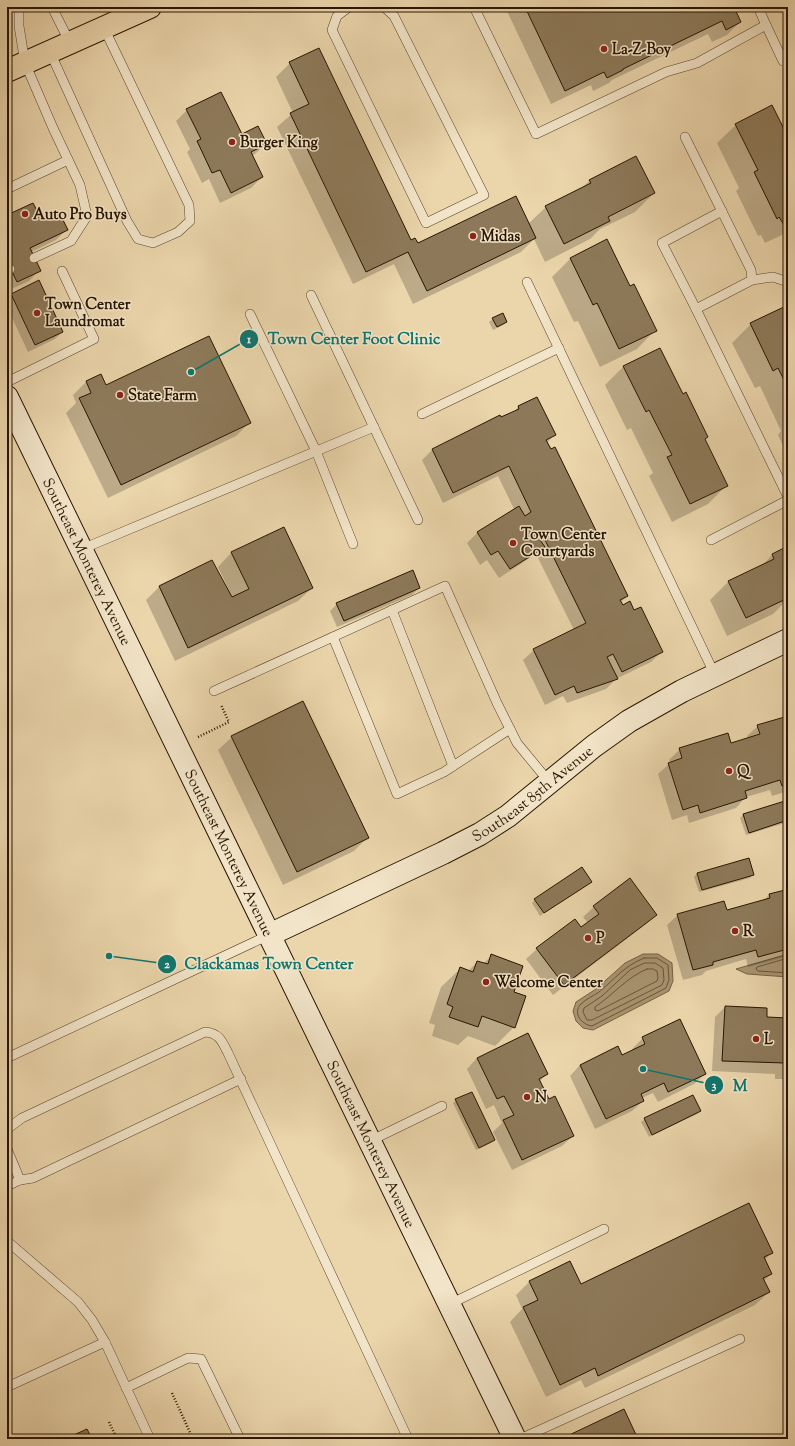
<svg xmlns="http://www.w3.org/2000/svg" width="795" height="1446" viewBox="0 0 795 1446" font-family="'Sorts Mill Goudy',serif">
<style>
.water{fill:#a99471;stroke:#756144}
.shadow{fill:#0003}
.lines{fill:none;stroke-linecap:round;stroke-linejoin:round}
.shore{stroke:#685438;stroke-width:1}
.building{fill:#8d7959;stroke:#281500}
.lane-casing{stroke:#59452b;stroke-width:10}
.secondary-casing{stroke:#281500;stroke-width:24}
.primary-casing{stroke:#281500;stroke-width:24}
.path{stroke:#281500;stroke-width:2.5;stroke-dasharray:1 2;stroke-linecap:butt}
.lane{stroke:#f2e4c8;stroke-width:9}
.secondary{stroke:#f2e4c8;stroke-width:22}
.primary{stroke:#ebd5ab;stroke-width:22}
.poi-dot{fill:#8f2418;stroke:#f2e4c8;stroke-width:1.5}
.labels{text-anchor:middle;stroke-width:3;stroke-linejoin:round;paint-order:stroke}
.poi-label{font-size:15px;font-weight:bold;fill:#281500;stroke:#f2e4c8;text-anchor:start}
.street-label{font-size:15px;fill:#281500;stroke:#f2e4c8}
.leader{fill:none;stroke:#0f766e;stroke-width:1.5}
.callout-dot{fill:#0f766e;stroke:#f2e4c8;stroke-width:1.5}
.mark-label{font-size:12px;text-anchor:middle;font-weight:bold;fill:#fff}
.callout-label{font-size:16px;text-anchor:middle;font-weight:bold;fill:#0f766e;stroke:#f2e4c8;stroke-width:3;stroke-linejoin:round;paint-order:stroke}
</style>
<rect width="100%" height="100%" fill="#ebd5ab"/>
<filter id="stains"><feTurbulence type="fractalNoise" baseFrequency=".005" numOctaves="4"/><feColorMatrix values="0 0 0 0 .2 0 0 0 0 .09 0 0 0 0 .02 0 0 0 .5 -.17"/></filter>
<radialGradient id="worn" r=".72"><stop offset=".6" stop-color="#630" stop-opacity="0"/><stop offset="1" stop-color="#630" stop-opacity=".3"/></radialGradient>
<g class="water">
<path d="M643,954H658L672,963L673,981L669,991L593,1030L583,1028L576,1021L573,1011L576,1002L596,989L625,963Z"/>
<path d="M788,954V977L747,974L736,969Z"/>
</g>
<g class="shadow">
<path d="M505,7H733L740,22L727,35L712,42L708,34L612,80L609,83L593,91L591,85L551,104Z"/>
<path d="M290,63L410,241L417,245L528,224L546,207L581,189L590,180L654,193L635,212L600,229L590,239L545,262L534,239L521,252L413,304L394,264L353,284L277,127L293,113L276,77Z"/>
<path d="M187,110L241,136L266,144L255,154L252,156L262,177L251,188L220,203L209,179L202,183L187,152L190,149L176,121Z"/>
<path d="M736,125L788,139V232L765,243L761,235L758,236L736,191L739,188L717,143Z"/>
<path d="M7,216L41,221L66,230L56,240L31,252L39,270L29,281L7,291Z"/>
<path d="M571,258L629,287L655,330L637,349L600,367L578,321L574,322L552,277Z"/>
<path d="M38,282L62,332L55,339L28,352L7,307V299L11,295Z"/>
<path d="M788,307V456L778,435L781,431L760,386L755,388L732,343L751,324Z"/>
<path d="M493,319L506,322L503,325L493,330L489,322Z"/>
<path d="M623,367L704,440L727,485L708,504L672,522L649,476L653,473L631,428L627,430L605,385Z"/>
<path d="M100,375L106,387L249,423L236,436L108,498L66,413L76,403L73,395L86,382Z"/>
<path d="M518,407L554,435L547,443L627,596L620,603L622,606L634,612L661,652L651,662L616,679L606,689L567,703L563,696L545,705L523,660L534,650L574,630L536,554L499,578L487,560L480,565L467,543L477,533L514,509L498,476L443,503L422,460L432,450L499,417L501,419L513,413Z"/>
<path d="M283,528L312,588L298,601L175,661L146,600L159,587L211,562L233,602L234,601L218,567L231,553Z"/>
<path d="M788,547V601L783,604L773,614L727,636L710,600L728,582L762,566L772,555Z"/>
<path d="M419,588L412,595L337,627L330,611L337,604Z"/>
<path d="M788,717V791L772,796L770,790L746,797L736,808L689,823L687,815L672,820L658,774L670,763L669,760L680,749L731,744L748,739L747,736L758,726Z"/>
<path d="M232,737L367,838L354,851L283,885L218,750Z"/>
<path d="M788,801V822L746,835L740,818L743,815Z"/>
<path d="M697,873L753,874L750,878L699,892L694,877Z"/>
<path d="M587,885L540,916L532,903L535,900Z"/>
<path d="M769,895L788,905V956L748,967L746,959L706,971L702,975L683,980L667,925L678,915L726,911L764,900Z"/>
<path d="M594,907L656,915L645,925L553,995L526,959L537,949L581,929L588,923L583,917Z"/>
<path d="M491,956L513,993L514,1027L495,1046L468,1036L458,1045L432,1036L435,1025L429,1023L441,987L460,969L468,971L477,962L483,964Z"/>
<path d="M725,1007L766,1018L787,1019L788,1018V1079H775V1074L712,1071L715,1017Z"/>
<path d="M643,1038L705,1074L694,1084L658,1102L653,1093L642,1098L643,1101L632,1111L595,1129L570,1076L580,1065L617,1048L622,1057L633,1051L632,1049Z"/>
<path d="M477,1058L547,1074L539,1082L548,1100L573,1136L562,1146L512,1170L493,1132L502,1123L494,1105L486,1109L467,1069Z"/>
<path d="M456,1100L494,1140L491,1143L476,1150L453,1103Z"/>
<path d="M700,1111L697,1114L649,1137L641,1122L645,1119Z"/>
<path d="M788,1125V1143H786Z"/>
<path d="M772,1252L765,1260L771,1274L764,1281L769,1292L755,1305L585,1388L581,1380L546,1397L510,1322L522,1309L516,1295L529,1282L581,1286Z"/>
</g>
<g class="lines">
<g class="shore">
<path d="M644,958H657L668,965L669,980L666,988L592,1026C582,1025 572,1013 581,1004C586,999 593,996 599,992C616,978 623,967 644,958Z"/>
<path d="M788,958L757,967L756,969L758,971L788,973"/>
<path d="M645,963H655L663,968L664,980L662,985L592,1020H587L583,1012L584,1008L602,996L630,970Z"/>
<path d="M647,969H653L657,971L658,978L657,981L598,1011L595,1010V1007C613,995 627,977 647,969Z"/>
</g>
</g>
<g class="building">
<path d="M525,7H734L741,22L726,30L722,21L623,69V70L607,78L604,72L565,91Z"/>
<path d="M319,48L411,240L415,238L418,243L516,196L536,238L427,291L408,252L366,272L290,113L309,104L289,62Z"/>
<path d="M221,92L242,134L258,126L267,144L251,152L263,177L231,193L220,170L212,173L197,141L201,139L186,109Z"/>
<path d="M772,105L788,137V223L784,225L779,217L777,219L754,172L758,170L735,124Z"/>
<path d="M636,156L655,193L608,217L610,221L564,244L545,206L591,183L589,180Z"/>
<path d="M33,203L42,220L59,212L68,230L30,248L41,271L17,282L7,261V259L9,258L7,255V215Z"/>
<path d="M607,239L630,286L634,284L657,331L619,349L597,303L593,305L570,258Z"/>
<path d="M39,280L63,332L35,345L11,294Z"/>
<path d="M788,305V388L778,368L773,371L750,323Z"/>
<path d="M503,313L507,322L497,327L492,318Z"/>
<path d="M209,336L251,423L121,485L79,398L91,393L86,381L101,374L106,385Z"/>
<path d="M660,348L683,394L686,392L708,437L705,439L728,486L690,504L667,457L672,455L649,410L646,412L623,366Z"/>
<path d="M537,397L556,435L546,440L551,449L555,447L628,596L620,600L623,605L630,601L634,610L641,607L663,652L622,672L613,654L607,657L618,679L577,693L574,686L555,695L533,649L586,623L544,538L540,540L545,547L510,569L498,551L491,555L477,532L519,506L525,516L531,512L509,466L453,493L432,449L500,415L501,417L519,409L518,406Z"/>
<path d="M284,527L313,588L188,648L159,586L212,560L232,597L249,589L231,552Z"/>
<path d="M788,546V598L746,618L728,581L774,559L772,554Z"/>
<path d="M413,570L420,588L344,621L336,603Z"/>
<path d="M303,701L369,838L297,872L231,736Z"/>
<path d="M788,716V785L782,786L780,780L745,791L747,798L700,813L698,805L683,810L668,763L682,758L679,748L728,733L731,743L760,734L757,725Z"/>
<path d="M788,800V820L749,833L743,814Z"/>
<path d="M749,858L754,875L702,890L697,873Z"/>
<path d="M582,867L592,882L544,913L534,899Z"/>
<path d="M630,878L657,915L564,985L536,948L575,919L581,927L599,914L593,906Z"/>
<path d="M785,890L788,901V949L758,957L756,950L713,962V965L693,970L677,914L724,901L727,910L770,898L769,894Z"/>
<path d="M491,954L523,966L514,992L526,996L515,1028L482,1016L478,1027L449,1017L453,1007L447,1004L460,967L473,972L477,961L488,964Z"/>
<path d="M725,1006L767,1008V1017L788,1018V1069H785V1063L722,1061Z"/>
<path d="M680,1019L706,1074L668,1092L664,1083L641,1094L644,1101L606,1119L580,1065L618,1046L622,1055L645,1044L642,1037Z"/>
<path d="M528,1033L548,1074L539,1079L549,1099L555,1096L574,1136L522,1160L503,1120L514,1115L504,1096L497,1099L477,1058Z"/>
<path d="M472,1092L495,1140L479,1148L455,1099Z"/>
<path d="M693,1095L701,1111L652,1135L644,1118Z"/>
<path d="M749,1203L773,1253L764,1257L772,1274L763,1278L770,1292L598,1376L595,1368L560,1385L523,1307L538,1300L529,1281L570,1261L581,1284Z"/>
<path d="M624,1409L638,1439H566L565,1437Z"/>
<path d="M87,1429L92,1439H65Z"/>
</g>
<g class="lines">
<g class="lane-casing">
<g id="lane">
<path d="M19,7V26L25,63L53,128L80,185L87,216L71,241L34,258"/>
<path d="M52,7L70,43"/>
<path d="M349,7L337,16L332,30L426,223L484,195L394,16L384,7"/>
<path d="M474,7L536,134L666,72L697,63L766,25L783,61L788,59"/>
<path d="M758,7L766,25"/>
<path d="M50,52L127,221L138,239L153,243L178,232L190,221L189,205L104,28"/>
<path d="M685,137L751,270L752,280"/>
<path d="M7,189L68,160"/>
<path d="M7,270L10,269"/>
<path d="M527,282L715,675"/>
<path d="M788,282L773,277L752,280L696,309L788,497"/>
<path d="M311,295L418,520"/>
<path d="M696,309L662,243L722,211"/>
<path d="M250,314L316,451L353,544"/>
<path d="M7,382L94,339L62,271"/>
<path d="M422,414L559,348"/>
<path d="M711,540L788,500"/>
<path d="M82,549L374,427"/>
<path d="M392,610L453,766"/>
<path d="M333,637L397,794L444,772L510,729"/>
<path d="M214,691L445,586L497,703L517,743L550,783"/>
<path d="M7,1058L269,935"/>
<path d="M7,1129L22,1118L205,1032C219,1033 222,1041 228,1053C289,1181 347,1311 408,1439"/>
<path d="M370,1141L442,1106"/>
<path d="M7,1149L20,1180L33,1178L241,1079"/>
<path d="M7,1186L20,1180"/>
<path d="M7,1241L78,1302L92,1320L105,1342L150,1439"/>
<path d="M450,1304L604,1229"/>
<path d="M7,1387L105,1342"/>
<path d="M126,1388L188,1358L201,1359L240,1439"/>
<path d="M520,1439L740,1339"/>
</g>
</g>
<g class="secondary-casing">
<g id="secondary">
<path id="s1" d="M7,397L515,1439"/>
<path id="s2" d="M269,935L443,853L480,834L508,816L594,746L629,721L682,691L788,640"/>
</g>
</g>
<g class="primary-casing">
<path id="primary" d="M7,71L150,7"/>
</g>
<g class="path">
<path d="M198,737L229,722L221,705"/>
<path d="M172,1393L193,1439"/>
<path d="M109,1422L117,1439"/>
</g>
<use href="#lane" class="lane"/>
<use href="#secondary" class="secondary"/>
<use href="#primary" class="primary"/>
</g>
<g class="poi-dot">
<circle cx="604" cy="49" r="4"/>
<circle cx="232" cy="142" r="4"/>
<circle cx="25" cy="214" r="4"/>
<circle cx="473" cy="236" r="4"/>
<circle cx="37" cy="313" r="4"/>
<circle cx="120" cy="395" r="4"/>
<circle cx="513" cy="543" r="4"/>
<circle cx="729" cy="771" r="4"/>
<circle cx="735" cy="931" r="4"/>
<circle cx="588" cy="938" r="4"/>
<circle cx="486" cy="982" r="4"/>
<circle cx="756" cy="1039" r="4"/>
<circle cx="527" cy="1097" r="4"/>
</g>
<g class="labels">
<g class="poi-label">
<text x="612" y="54">La-Z-Boy</text>
<text x="240" y="147">Burger King</text>
<text x="33" y="219">Auto Pro Buys</text>
<text x="481" y="241">Midas</text>
<text x="45" y="309">Town Center<tspan x="45" dy="17">Laundromat</tspan></text>
<text x="128" y="400">State Farm</text>
<text x="521" y="539">Town Center<tspan x="521" dy="17">Courtyards</tspan></text>
<text x="737" y="776">Q</text>
<text x="743" y="936">R</text>
<text x="596" y="943">P</text>
<text x="494" y="987">Welcome Center</text>
<text x="764" y="1044">L</text>
<text x="535" y="1102">N</text>
</g>
<g class="street-label">
<text dy="5" stroke="none"><textPath href="#s1" startOffset="183">Southeast Monterey Avenue</textPath></text>
<text dy="5" stroke="none"><textPath href="#s2" startOffset="300">Southeast 85th Avenue</textPath></text>
<text dy="5" stroke="none"><textPath href="#s1" startOffset="507">Southeast Monterey Avenue</textPath></text>
<text dy="5" stroke="none"><textPath href="#s1" startOffset="831">Southeast Monterey Avenue</textPath></text>
</g>
</g>
<path class="leader" d="M191 372L249 339M109 956L167 964M643 1069L714 1085"/>
<g class="callout-dot">
<circle cx="191" cy="372" r="4"/>
<circle cx="109" cy="956" r="4"/>
<circle cx="643" cy="1069" r="4"/>
<circle cx="249" cy="339" r="10"/>
<circle cx="167" cy="964" r="10"/>
<circle cx="714" cy="1085" r="10"/>
</g>
<g class="mark-label">
<text x="249" y="343">1</text>
<text x="167" y="968">2</text>
<text x="714" y="1089">3</text>
</g>
<g class="callout-label">
<text x="354" y="344">Town Center Foot Clinic</text>
<text x="269" y="969">Clackamas Town Center</text>
<text x="740" y="1091">M</text>
</g>
<rect width="795" height="1446" fill="none" stroke="#ebd5ab" stroke-width="24"/>
<rect x="8" y="8" width="779" height="1430" fill="none" stroke="#281500" stroke-width="2"/>
<rect x="12" y="12" width="771" height="1422" fill="none" stroke="#281500"/>
<rect width="100%" height="100%" filter="url(#stains)"/>
<rect width="100%" height="100%" fill="url(#worn)"/>
</svg>
